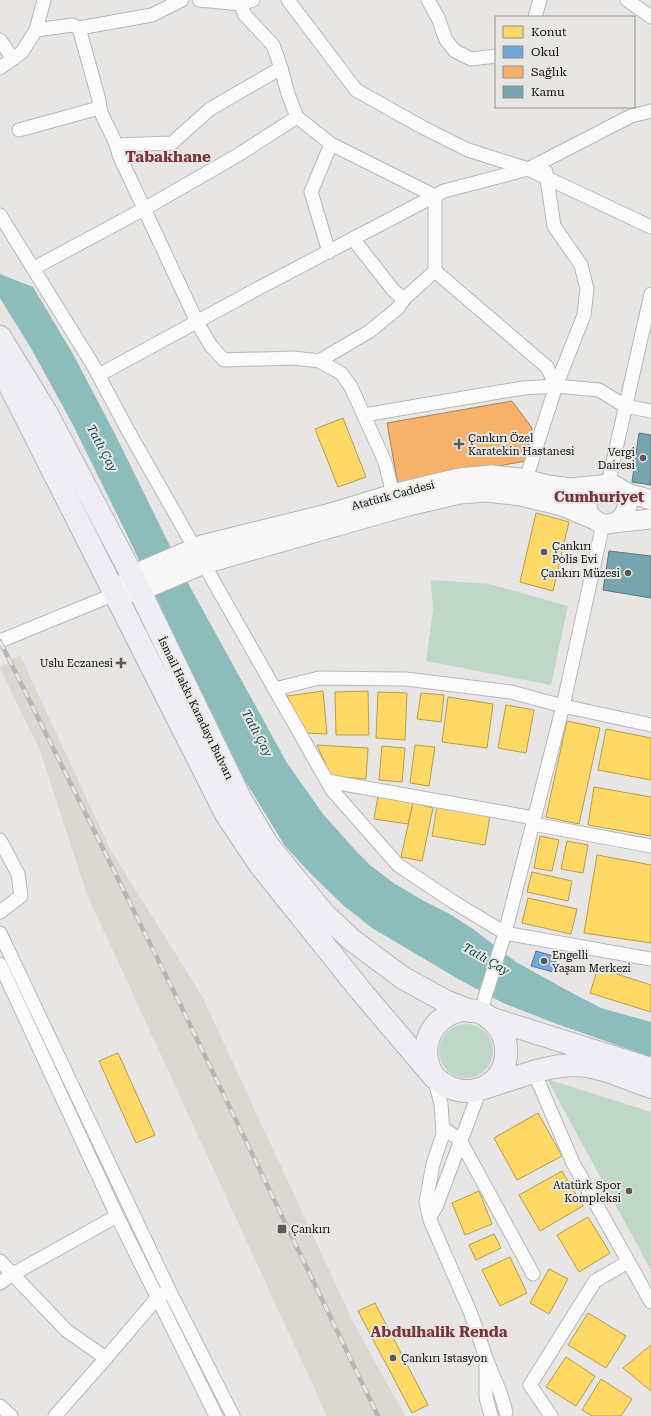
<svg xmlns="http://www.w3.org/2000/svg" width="651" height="1416" viewBox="0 0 651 1416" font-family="'Roboto Serif',serif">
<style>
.built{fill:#dbd7d1}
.green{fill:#bed7c6}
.water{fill:#8dbcbd}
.homes{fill:#ffd966;stroke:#b79c4b}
.schools{fill:#6fa8dc;stroke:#527a9e}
.health{fill:#f6b26b;stroke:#b1814f}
.public{fill:#76a5af;stroke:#57787e}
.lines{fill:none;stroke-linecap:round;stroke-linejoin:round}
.minor-casing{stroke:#b7b7b5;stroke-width:15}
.secondary-casing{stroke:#b7b7b5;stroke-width:21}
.trunk-casing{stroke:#b6b4bc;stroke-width:24}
.minor{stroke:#fbfbfb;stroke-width:13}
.secondary{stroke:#f7f7f8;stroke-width:19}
.trunk{stroke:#f0eef5;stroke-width:22}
.rail-casing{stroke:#b7b6b6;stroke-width:4.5}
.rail{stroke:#e8e6e3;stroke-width:3;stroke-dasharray:9;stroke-linecap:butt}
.poi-dot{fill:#5b5a58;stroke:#e8e6e3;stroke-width:1.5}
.labels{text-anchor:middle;stroke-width:4;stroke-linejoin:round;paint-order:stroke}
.poi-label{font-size:11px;fill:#0f0e0d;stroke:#e8e6e3;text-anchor:start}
.street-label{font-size:11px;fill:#0f0e0d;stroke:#e8e6e3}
.water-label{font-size:12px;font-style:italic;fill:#024446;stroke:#e8e6e3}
.district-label{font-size:15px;font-weight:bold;fill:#7b3339;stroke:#e8e6e3}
</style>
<rect width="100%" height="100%" fill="#e7e6e4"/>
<path class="built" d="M20,655L110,849L202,996L353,1322L405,1416H327L86,892L41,753L0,668V667Z"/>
<g class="green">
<path d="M431,580L489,584L568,606L551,685L426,661L433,611Z"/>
<circle cx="466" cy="1051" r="27"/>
<path d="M547,1079L651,1112V1270Z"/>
</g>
<path class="water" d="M0,274L33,287L73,354L116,436L189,585L287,763L323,814L356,851L371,866L395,884L424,901L448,913L473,929L516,962L574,994L601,1008L651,1022V1057L557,1024L503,1003L460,980L372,928L343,905L311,874L285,846L244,779L178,644L130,541L73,425L32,350L0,298Z"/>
<g class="homes">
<path d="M343,418L366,477L338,487L315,429Z"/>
<path d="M536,513L569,522L553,591L520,582Z"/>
<path d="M323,691L327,734L305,733L287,696Z"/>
<path d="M368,691L369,735H336L335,692Z"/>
<path d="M378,692L407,693L405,740L376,738Z"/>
<path d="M421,693L444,695L441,722L417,719Z"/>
<path d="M448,697L493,704L487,748L442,742Z"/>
<path d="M506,705L534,710L526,753L498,748Z"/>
<path d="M567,721L600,728L579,824L546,817Z"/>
<path d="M606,729L651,738V780L598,770Z"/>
<path d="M317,745L368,748L366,779L331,776Z"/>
<path d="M415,745L435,747L429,786L410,783Z"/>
<path d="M382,746L405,748L402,782L379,780Z"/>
<path d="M594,787L651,797V836L588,825Z"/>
<path d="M378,796L413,803L408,824L374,819Z"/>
<path d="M413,803L433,808L422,861L401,857Z"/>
<path d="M437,806L490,816L485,845L432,836Z"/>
<path d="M540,836L559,840L552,871L534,868Z"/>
<path d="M567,841L588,845L583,873L561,869Z"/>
<path d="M597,855L651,865V943L584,933Z"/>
<path d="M532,872L572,881L568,901L527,892Z"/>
<path d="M528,898L577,909L571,934L522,923Z"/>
<path d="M598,968L651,985V1012L590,993Z"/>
<path d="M118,1053L155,1135L136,1143L99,1061Z"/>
<path d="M538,1113L562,1156L517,1180L494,1138Z"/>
<path d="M562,1171L583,1206L540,1231L519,1195Z"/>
<path d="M479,1191L492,1224L465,1235L452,1203Z"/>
<path d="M588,1217L610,1253L579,1272L557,1235Z"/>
<path d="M494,1234L501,1248L476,1260L469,1245Z"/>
<path d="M510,1257L527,1293L500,1306L482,1270Z"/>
<path d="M549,1269L568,1279L549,1314L530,1303Z"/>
<path d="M375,1303L428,1405L412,1413L358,1311Z"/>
<path d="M588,1313L626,1336L606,1368L568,1345Z"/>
<path d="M651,1345V1391L623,1368Z"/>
<path d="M566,1357L595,1376L576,1406L546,1387Z"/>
<path d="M601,1379L632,1399L621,1416H592L582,1410Z"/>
</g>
<path class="schools" d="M536,951L557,957L553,972L531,966Z"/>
<path class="health" d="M512,401L532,428L525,461L398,485L387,423Z"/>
<g class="public">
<path d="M639,433L651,435V485L632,482Z"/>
<path d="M609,551L651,556V598L603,590Z"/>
</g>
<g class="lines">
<g class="minor-casing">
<g id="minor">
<path d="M199,0L241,4L253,0"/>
<path d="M288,0L356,90L422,127L468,150L528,169L651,227"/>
<path d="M428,0L438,18L446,40L455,51L471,59L496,56"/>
<path d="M627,0L651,17"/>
<path d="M241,4L244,14L273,45L281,68L288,94L297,117L331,144L435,196V271L404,299L398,308L370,331L319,361"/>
<path d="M535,17L540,0"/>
<path d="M79,28L99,100C99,119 116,135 119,155L197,322L211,346L224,360L294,358L319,361L341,373L351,387L385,462L393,494"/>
<path d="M36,30L72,25L79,28L152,15L182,0"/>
<path d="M0,40L13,59"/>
<path d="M0,68L22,52L36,30L44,0"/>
<path d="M19,130L99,108"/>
<path d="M117,145L172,143L210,109L281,68"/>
<path d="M0,215L93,365L126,427L332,790L398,865L452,901L505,933L651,959"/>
<path d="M353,239L394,291L404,299"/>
<path d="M329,252L311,192L331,144"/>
<path d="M34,268L144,209L238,155L297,117"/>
<path d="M435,271L547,367L556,386L584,315L587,289L581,265L554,226L546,172"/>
<path d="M99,375L257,289L444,191L528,169L631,116L651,111"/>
<path d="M364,415L523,388L556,386L599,390L625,406L651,411"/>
<path d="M526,479L556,386"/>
<path d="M608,484L651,294"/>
<path d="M0,641L115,594"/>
<path d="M275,689L319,678L406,679L511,692L563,706L651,725"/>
<path d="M327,781L534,818"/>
<path d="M533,824L651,846"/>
<path d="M0,840L18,874L21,896L0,912"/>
<path d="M0,933L169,1290L233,1416"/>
<path d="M0,964L117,1216L216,1416"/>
<path d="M480,1013L505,933L563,706L603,524"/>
<path d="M534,1072L573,1163L651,1302"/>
<path d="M434,1077L441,1104L443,1134L433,1164L426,1202L430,1220L471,1314L486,1358L500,1392L506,1412"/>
<path d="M443,1128L460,1140L533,1274"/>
<path d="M430,1217L436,1207L480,1090"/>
<path d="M0,1261L67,1331L106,1358"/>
<path d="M0,1283L13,1274L117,1216"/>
<path d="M486,1364V1397L491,1416"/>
<path d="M0,1406L11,1416"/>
<path d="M55,1416L106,1358L157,1298L163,1294"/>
<path d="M551,1416L530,1385L595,1281L628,1262"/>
</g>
</g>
<g class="secondary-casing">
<g id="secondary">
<circle cx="607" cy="504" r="20"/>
<path d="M622,490L628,493L651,500"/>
<path d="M613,523L651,519"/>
<path d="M125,593L140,591L204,564L408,506L460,494L486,492L521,496L562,506L593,519"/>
<path d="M115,594L132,575L202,545L327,514L393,494L442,482L460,478L491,475L520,478L548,485L570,488L601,485"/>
</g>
</g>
<g class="trunk-casing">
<g id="trunk">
<path d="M0,337L47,414L132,575L241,800L267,844L324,914L352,940L403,978L445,1001L470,1011"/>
<path d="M0,366L226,814L260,865L361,991L434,1077C446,1087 456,1092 472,1091C506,1083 538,1066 574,1065C600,1065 627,1079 651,1087"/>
<path d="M489,1018L651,1069"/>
<path d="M432,1074C407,1024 470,987 498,1027C505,1036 507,1045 506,1056C505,1070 496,1081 485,1087"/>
</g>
</g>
<use href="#minor" class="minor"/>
<use href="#secondary" class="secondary"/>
<use href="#trunk" class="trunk"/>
<g class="rail-casing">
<path id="rail" d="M0,641L182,1008L378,1416"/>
</g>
<use href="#rail" class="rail"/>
</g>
<g class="poi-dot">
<path d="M457 438h4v4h4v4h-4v4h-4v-4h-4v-4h4z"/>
<circle cx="643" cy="458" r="4"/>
<circle cx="544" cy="552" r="4"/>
<circle cx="628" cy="573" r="4"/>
<path d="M119 657h4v4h4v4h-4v4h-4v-4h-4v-4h4z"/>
<circle cx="544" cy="961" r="4"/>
<circle cx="629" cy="1191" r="4"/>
<rect x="277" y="1224" width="10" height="10" rx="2"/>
<circle cx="393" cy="1358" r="4"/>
</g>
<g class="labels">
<g class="poi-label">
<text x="468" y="442">Çankırı Özel<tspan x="468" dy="13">Karatekin Hastanesi</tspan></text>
<text x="635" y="456" text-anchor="end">Vergi<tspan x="635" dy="13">Dairesi</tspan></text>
<text x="552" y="550">Çankırı<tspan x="552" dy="13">Polis Evi</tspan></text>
<text x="620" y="577" text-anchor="end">Çankırı Müzesi</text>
<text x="113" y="667" text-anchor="end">Uslu Eczanesi</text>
<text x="552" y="959">Engelli<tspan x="552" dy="13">Yaşam Merkezi</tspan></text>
<text x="621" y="1189" text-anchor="end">Atatürk Spor<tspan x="621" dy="13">Kompleksi</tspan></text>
<text x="291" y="1233">Çankırı</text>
<text x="401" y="1362">Çankırı Istasyon</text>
</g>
<g class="street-label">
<text transform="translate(393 495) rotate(-15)" y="4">Atatürk Caddesi</text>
<text transform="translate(196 708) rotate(64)" y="4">İsmail Hakkı Karadayı Bulvarı</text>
</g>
<g class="water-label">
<text transform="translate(102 448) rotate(62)" y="4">Tatlı Çay</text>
<text transform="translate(257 733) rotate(62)" y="4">Tatlı Çay</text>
<text transform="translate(486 959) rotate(30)" y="4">Tatlı Çay</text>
</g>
<g class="district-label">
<text x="168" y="162">Tabakhane</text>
<text x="599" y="502">Cumhuriyet</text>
<text x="439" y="1337">Abdulhalik Renda</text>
</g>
</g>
<rect x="495" y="16" width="140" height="92" fill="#e8e6e3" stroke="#91908d"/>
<rect x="503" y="26" width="20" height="12" fill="#ffd966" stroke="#91908d"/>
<text x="531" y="36" font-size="12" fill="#0f0e0d">Konut</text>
<rect x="503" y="46" width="20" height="12" fill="#6fa8dc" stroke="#91908d"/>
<text x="531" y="56" font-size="12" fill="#0f0e0d">Okul</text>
<rect x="503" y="66" width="20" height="12" fill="#f6b26b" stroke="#91908d"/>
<text x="531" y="76" font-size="12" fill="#0f0e0d">Sağlık</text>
<rect x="503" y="86" width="20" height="12" fill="#76a5af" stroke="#91908d"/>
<text x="531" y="96" font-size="12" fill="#0f0e0d">Kamu</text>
</svg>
